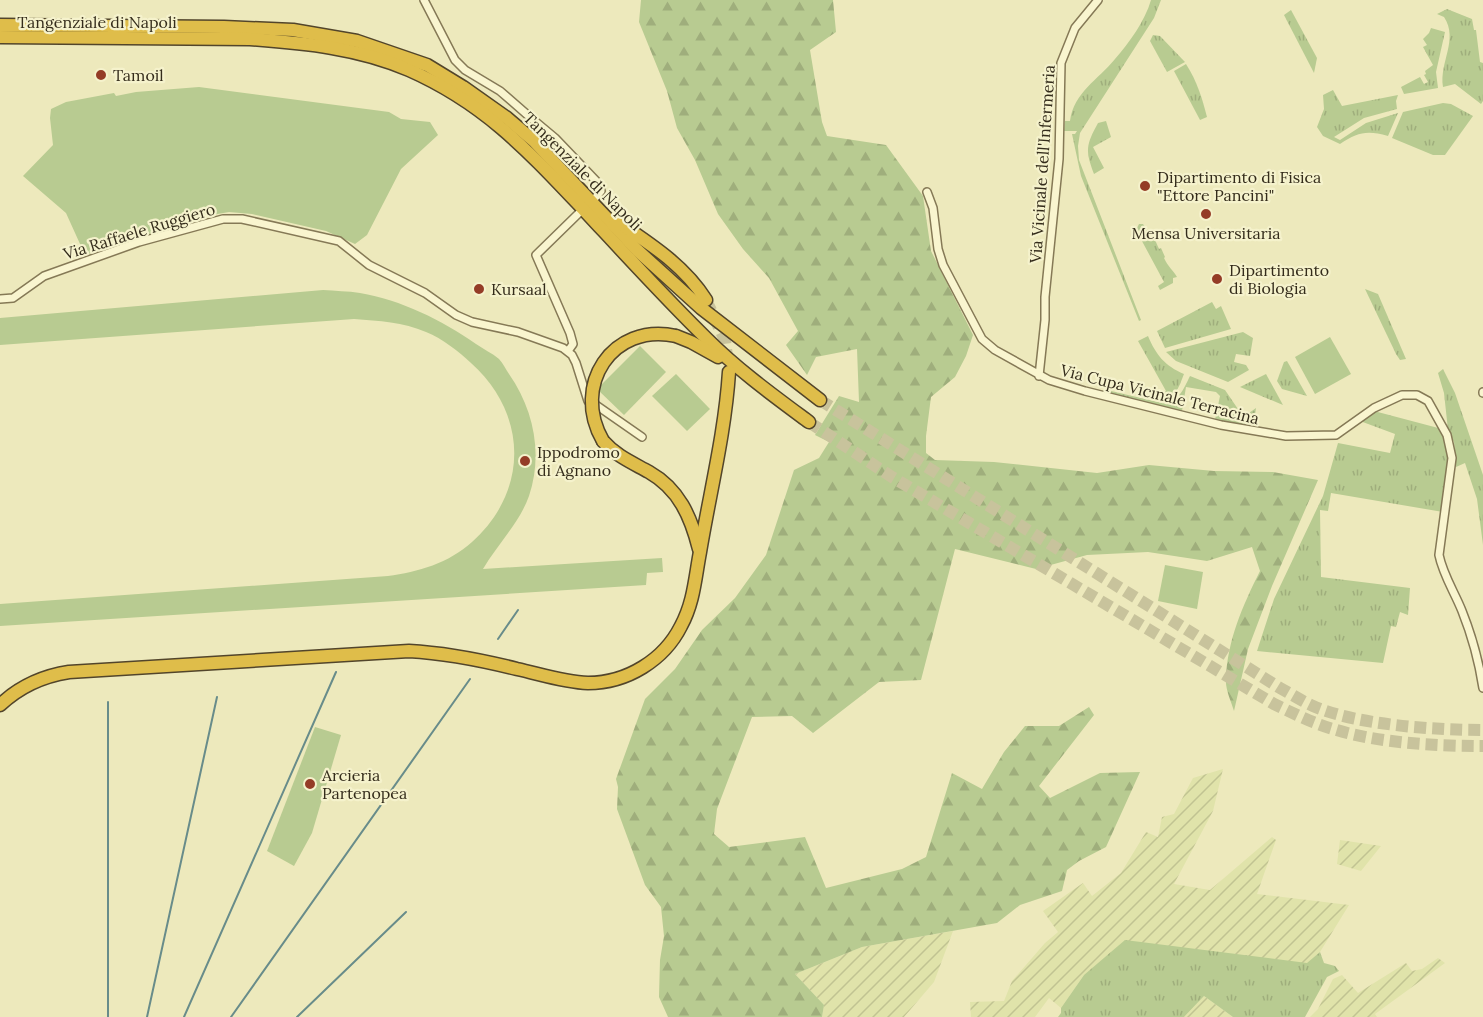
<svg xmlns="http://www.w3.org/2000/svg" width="1483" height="1017" viewBox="0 0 1483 1017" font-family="Lora,serif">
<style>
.farmland{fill:url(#farmland-furrows)}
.grass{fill:url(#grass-tufts)}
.forest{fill:url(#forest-firs)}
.pitch{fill:#b8cb91}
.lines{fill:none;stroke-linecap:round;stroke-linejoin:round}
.stream{stroke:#688c8a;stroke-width:2}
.highway-tunnel{stroke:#c8c39c;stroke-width:12;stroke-dasharray:12 6;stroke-linecap:butt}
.street-casing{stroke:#857956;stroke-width:10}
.highway-casing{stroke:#52452b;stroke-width:15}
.street{stroke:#f9f5cf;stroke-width:7}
.highway{stroke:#dfbd4a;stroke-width:12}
.highway-bridge-casing{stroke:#52452b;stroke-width:15;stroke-linecap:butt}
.highway-bridge{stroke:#dfbd4a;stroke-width:12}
.poi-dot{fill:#943c26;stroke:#f5f2cc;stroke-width:2}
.labels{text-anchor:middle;stroke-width:4.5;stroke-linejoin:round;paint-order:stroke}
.street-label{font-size:16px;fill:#342c1b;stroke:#f5f2cc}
.poi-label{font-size:16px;fill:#342c1b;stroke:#f5f2cc;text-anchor:start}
</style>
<defs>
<pattern id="farmland-furrows" width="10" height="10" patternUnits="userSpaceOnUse" patternTransform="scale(1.5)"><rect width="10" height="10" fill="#e0e3aa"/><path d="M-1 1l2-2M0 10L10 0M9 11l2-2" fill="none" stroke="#c1c392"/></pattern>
<pattern id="grass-tufts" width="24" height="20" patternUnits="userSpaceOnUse" patternTransform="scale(1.5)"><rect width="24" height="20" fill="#b8cb91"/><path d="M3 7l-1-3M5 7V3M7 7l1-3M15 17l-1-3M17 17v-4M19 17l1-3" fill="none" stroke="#9fae7c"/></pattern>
<pattern id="forest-firs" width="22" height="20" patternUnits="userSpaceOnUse" patternTransform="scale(1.5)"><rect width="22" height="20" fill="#b8cb91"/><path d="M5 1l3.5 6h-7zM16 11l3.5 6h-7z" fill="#9fae7c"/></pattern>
</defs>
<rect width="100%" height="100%" fill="#ede9bc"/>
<g class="farmland">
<path d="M1223,769L1213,811L1174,884L1210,890L1272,837L1276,840L1257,894L1349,905L1320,952L1307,964L1084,975L1061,1008L1049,998L1035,1017H971L970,1002L1004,1001L1012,981L1045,943L1058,932L1043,911L1083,883L1092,896L1121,873L1146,832L1158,837L1162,817L1174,814L1193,778Z"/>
<path d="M1340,840L1381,846L1361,871L1337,864Z"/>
<path d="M953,931L934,982L904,1017H822L824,1005L795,974L862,947Z"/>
<path d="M1438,958L1445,963L1375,1014L1377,1017H1310L1318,1009L1333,979L1342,975L1358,993L1406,963L1412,971L1422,969Z"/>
<path d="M1204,996L1233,1017H1184Z"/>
</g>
<g class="grass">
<path d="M1151,0H1161L1154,18L1080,133L1078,146L1079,160L1141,320L1139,321L1081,176L1072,134H1075L1077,131H1064L1065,121H1070C1074,92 1098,80 1115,59C1129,43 1145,21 1151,0Z"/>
<path d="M1447,9L1472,19L1474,30H1476L1480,62L1483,63V101L1481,104L1455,84L1443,87C1439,62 1459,40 1444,17L1437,14Z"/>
<path d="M1291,10L1317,58L1314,73L1284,15Z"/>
<path d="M1431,28L1445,32L1436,72L1438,88L1404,94L1401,87L1420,77L1424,84L1428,82L1424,75L1426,74L1425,71L1433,65L1423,47L1427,45L1423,39L1429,33Z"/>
<path d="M1153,35L1160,36L1185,62L1167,72L1150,41Z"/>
<path d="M1186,64C1197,81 1202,98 1207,117L1200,120L1174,71Z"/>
<path d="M1333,90L1342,106L1398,95L1396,101L1397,109L1364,118L1334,137L1340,140L1366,123L1398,113L1388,136C1367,130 1358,132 1340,144L1323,136L1317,127L1324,109L1323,95Z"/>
<path d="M1443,103L1451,104L1473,116L1445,155H1433L1392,138L1403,112Z"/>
<path d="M1106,121L1111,137L1093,147L1104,168L1094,174C1085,150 1086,145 1098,123Z"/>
<path d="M1139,224H1143L1150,234L1152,233L1159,249L1161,248L1165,257L1164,258C1168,267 1173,270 1177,277L1173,278V283L1160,290L1158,286L1164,282L1136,230Z"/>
<path d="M1365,289L1378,294L1406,359L1400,360L1396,354Z"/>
<path d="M1212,302L1216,309L1221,306L1231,329L1165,348L1157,331Z"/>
<path d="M1243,332L1253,338L1250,356L1236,354L1234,362L1246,365L1249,370L1228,382L1176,361L1166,352Z"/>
<path d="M1148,336C1156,355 1165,366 1184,374C1179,386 1177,397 1163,398L1161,395L1166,391L1138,341Z"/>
<path d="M1287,361L1307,396L1282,389L1277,381L1284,362Z"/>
<path d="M1443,369L1455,393L1483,475V545L1477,499L1465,463L1456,467L1454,442L1448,430L1444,393L1438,373Z"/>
<path d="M1266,374L1283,405L1240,387Z"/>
<path d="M1190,376L1225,390L1240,412L1249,413L1256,408L1253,429L1215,420L1220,396L1216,392L1186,387L1182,411L1103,391L1108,387L1111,391L1162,403C1179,402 1183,390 1190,376Z"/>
<path d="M1374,411L1442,429L1451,463L1443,512L1331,493L1328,511L1320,510L1321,577L1410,588L1408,615L1400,612L1396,627L1391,626L1383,663L1257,651L1274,599L1323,496L1338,443L1390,453L1395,434L1360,421Z"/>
<path d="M1125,940L1307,963L1320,952L1324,963L1335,966L1339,971L1327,977L1305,1017H1233L1204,996L1184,1017H1058L1061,1013V1008L1084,975Z"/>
</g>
<path class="forest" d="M641,0H833L836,32L810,50L822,122L827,136L886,145L923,196L931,251L973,335L966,356L955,377L931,397L926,436V453L935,460L994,462L1097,473L1149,465L1214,471L1273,472L1318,480L1272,586L1248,649L1234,711C1231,701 1225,689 1226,679C1227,641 1243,605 1260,571L1252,547L1207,561L1148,552L1087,555L1036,569L955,549L921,680L879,682L813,733L792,716L752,717L717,809L714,834L729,847L805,837L826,888L902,869L926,857L952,773L982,789L1004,752L1025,726H1059L1089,707L1094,715L1039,786L1050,798L1100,773L1140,772L1106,847L1079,861L1067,870L1062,891L1020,905L997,923L862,947L795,974L824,1005L822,1017H668L659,997L660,960L664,936L661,907L645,885L617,809L618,787L616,779L645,699L675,669L702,630L735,598L766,555L794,470L819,458L829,442L815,435L839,396L859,402L857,349L816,357L807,375L786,345L798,331L769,278L743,249L718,214L695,160L677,128L667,91L639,22Z"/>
<g class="pitch">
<path d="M199,87L389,112L401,119L430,122L438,135L401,169L367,235L355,244L326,231L252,214L229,212L206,216L85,255L66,213L23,176L53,145L50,118L51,109L66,102L114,93L116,96L136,92Z"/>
<path d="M323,290C335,291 348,291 360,293C401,300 442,320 476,344C483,349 492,353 499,359C503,363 506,370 509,374C534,410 543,454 529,496C520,522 497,545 483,569L662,558L663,572L647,573L646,585L0,626V604L388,576C418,572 449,563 472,542C529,491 528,414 471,363C458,351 443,339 426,332C403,322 379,321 354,319L0,345V318Z"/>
<path d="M1330,337L1351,374L1315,394L1295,357Z"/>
<path d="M640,346L666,372L624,415L597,389Z"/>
<path d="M676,374L710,409L687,431L652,396Z"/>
<path d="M1165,565L1203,572L1197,609L1158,601Z"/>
<path d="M315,727L341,735L312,833L294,866L267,851Z"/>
</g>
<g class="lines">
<g class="stream">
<path d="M498,639L518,610"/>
<path d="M108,1017V702"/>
<path d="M147,1017L217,697"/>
<path d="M184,1017L336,672"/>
<path d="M231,1017L470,679"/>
<path d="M297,1017L406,912"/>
</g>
<g class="highway-tunnel">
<path d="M706,300L725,340L728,365"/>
<path d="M820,400L1280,688C1291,694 1302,701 1313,706C1356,725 1435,730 1483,730"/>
<path d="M809,422L892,477L1274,704C1293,713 1312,723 1333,729C1378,743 1435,746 1483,746"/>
</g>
<g class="street-casing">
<g id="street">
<path d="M424,0L455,60L465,70L500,91L531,118L555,138L599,184L601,191L596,197"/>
<path d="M927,192L933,208L938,249L943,265L982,339L995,350L1049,380L1085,391L1221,425L1286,436L1336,435L1374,408L1402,395H1417L1428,401L1447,435L1452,458L1439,555C1443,575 1455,593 1462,611C1472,636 1479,662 1483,688"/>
<path d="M0,299L13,298L44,276L139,242L223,219H242L339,241L369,265L425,293L456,315L472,322L518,332L563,348L572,355L576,363L588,401"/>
<path d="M568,351L573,344L570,333L536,255L578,214"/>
<path d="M1039,376L1045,320V297L1059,159L1061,63L1075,28L1098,0"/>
<path d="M1483,392V393"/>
<path d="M596,405L642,437"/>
</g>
</g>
<g class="highway-casing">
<g id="highway">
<path d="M0,25L224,27L293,30L357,41L427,65L463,87L507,118L534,141L637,250L701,308L820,400"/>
<path d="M0,37L250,39C304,43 359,48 409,70C486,104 529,152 585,211C625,254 665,298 707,339C738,370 774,396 809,422"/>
<path d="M615,220C649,243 684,265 706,300"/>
<path d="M676,336L691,342L718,357"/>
<path d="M603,441C616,456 633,463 649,472C679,489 691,517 699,549"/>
<path d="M0,705C19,687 43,676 69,672L409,651C446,653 481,660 517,669C540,674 564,682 588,683C627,683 664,660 681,626C694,602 695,578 700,552C710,492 725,433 729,372"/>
</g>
</g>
<use href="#street" class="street"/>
<use href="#highway" class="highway"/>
<g class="highway-bridge-casing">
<path id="highway-bridge" d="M603,441C571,386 612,322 676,336"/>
</g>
<use href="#highway-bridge" class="highway-bridge"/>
</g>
<g class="poi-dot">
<circle cx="101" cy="75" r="6"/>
<circle cx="1145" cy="186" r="6"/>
<circle cx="1206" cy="214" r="6"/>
<circle cx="1217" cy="279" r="6"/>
<circle cx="479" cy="289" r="6"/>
<circle cx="525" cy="461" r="6"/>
<circle cx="310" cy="784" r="6"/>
</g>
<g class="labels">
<g class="street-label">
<text x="97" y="28">Tangenziale di Napoli</text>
<text transform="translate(1042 164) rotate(-86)" y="6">Via Vicinale dell'Infermeria</text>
<text transform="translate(583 171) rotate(45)" y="6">Tangenziale di Napoli</text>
<text transform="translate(139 231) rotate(-17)" y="6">Via Raffaele Ruggiero</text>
<text transform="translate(1160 394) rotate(14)" y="6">Via Cupa Vicinale Terracina</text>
</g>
<g class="poi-label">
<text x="113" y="81">Tamoil</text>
<text x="1157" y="183">Dipartimento di Fisica<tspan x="1157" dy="18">"Ettore Pancini"</tspan></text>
<text x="1206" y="239" text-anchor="middle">Mensa Universitaria</text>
<text x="1229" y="276">Dipartimento<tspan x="1229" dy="18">di Biologia</tspan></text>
<text x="491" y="295">Kursaal</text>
<text x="537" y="458">Ippodromo<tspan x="537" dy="18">di Agnano</tspan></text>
<text x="322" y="781">Arcieria<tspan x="322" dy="18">Partenopea</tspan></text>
</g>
</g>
</svg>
